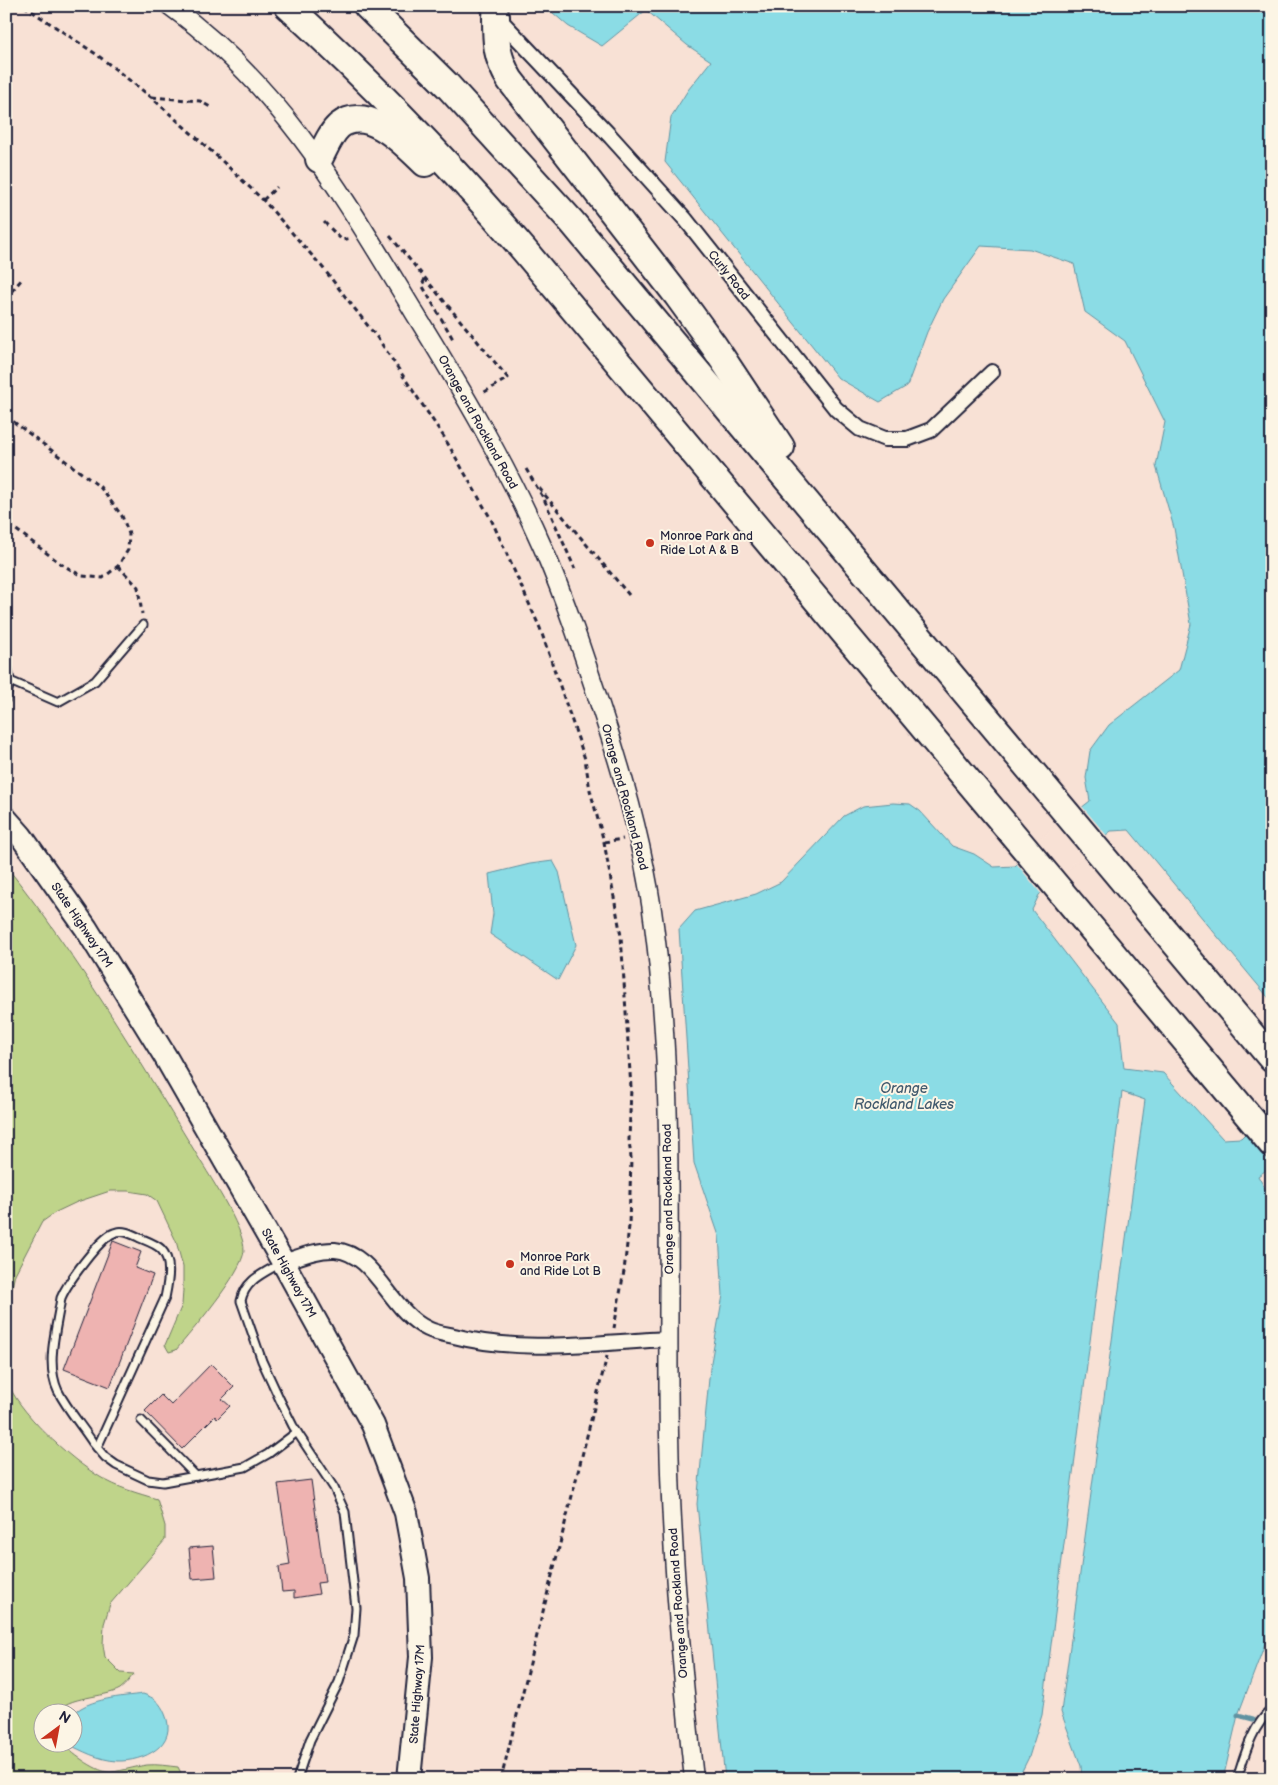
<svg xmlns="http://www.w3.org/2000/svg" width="1278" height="1785" viewBox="0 0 1278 1785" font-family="'Balsamiq Sans',sans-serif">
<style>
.green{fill:#bfd48a;stroke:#707b62}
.water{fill:#8bdce5;stroke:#6192a1}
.pier{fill:#f8e1d5}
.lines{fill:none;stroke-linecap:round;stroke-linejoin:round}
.stream{stroke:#6192a1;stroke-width:5}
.building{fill:#eeb3b1;stroke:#22223b}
.service-casing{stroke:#22223b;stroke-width:11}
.minor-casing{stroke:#22223b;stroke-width:18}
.tertiary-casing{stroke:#22223b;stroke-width:21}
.primary-casing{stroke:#22223b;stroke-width:26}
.motorway-casing{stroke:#22223b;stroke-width:30}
.path{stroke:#22223b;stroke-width:3;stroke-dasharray:5 4;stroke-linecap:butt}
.service{stroke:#fcf5e5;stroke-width:7}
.minor{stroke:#fcf5e5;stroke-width:14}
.tertiary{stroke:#fcf5e5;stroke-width:18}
.primary{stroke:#fcf5e5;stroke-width:22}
.motorway{stroke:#fcf5e5;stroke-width:26}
.poi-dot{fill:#c8321e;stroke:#fcf5e5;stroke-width:2}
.labels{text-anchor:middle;stroke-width:4;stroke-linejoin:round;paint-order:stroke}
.street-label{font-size:12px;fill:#22223b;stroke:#fcf5e5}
.poi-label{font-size:12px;fill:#22223b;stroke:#fcf5e5;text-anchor:start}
.water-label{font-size:14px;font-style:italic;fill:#425a6e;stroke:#fcf5e5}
</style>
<rect width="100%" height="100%" fill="#f8e1d5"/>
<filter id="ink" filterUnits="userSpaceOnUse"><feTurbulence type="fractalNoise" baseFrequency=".02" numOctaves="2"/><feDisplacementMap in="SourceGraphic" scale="10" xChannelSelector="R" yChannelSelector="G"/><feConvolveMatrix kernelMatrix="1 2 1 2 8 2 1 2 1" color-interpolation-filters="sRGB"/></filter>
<g filter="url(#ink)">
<g class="green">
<path d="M6,866C77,955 135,1053 194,1150C206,1171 245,1228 244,1251C242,1273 192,1331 176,1350L169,1352L165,1345L182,1305L183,1290V1267L176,1241L157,1201L147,1194L128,1191H110L77,1202L56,1212L42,1222L15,1274L6,1314Z"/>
<path d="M6,1378C16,1411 70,1459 100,1477C118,1488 137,1493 157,1499L165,1526V1540L110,1604L104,1624L103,1645L105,1657L121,1673L134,1674C130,1678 126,1685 120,1689C104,1698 67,1696 57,1712H42V1742L62,1743C70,1752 95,1771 108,1772C115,1773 137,1766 147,1765C157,1764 168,1766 178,1767L184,1779H6Z"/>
</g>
<g class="water">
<path d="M545,6H1272V1002L1129,830L1111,831L1073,862L1039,895L1032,910L1119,1023L1124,1068L1163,1073L1223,1139L1241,1138L1272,1107V1166L1258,1176L1272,1201V1625L1238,1715L1223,1779H1082L1081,1766L1061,1712L1145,1100L1122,1092L1042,1715L1029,1757L1018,1779H725L697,1504L710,1368L723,1295L719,1236L694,1163L679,929L695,911L756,894L781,882L844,816L863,806L893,803L910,804L920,811L952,846L974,854L994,867L1015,866L1048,834L1090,801L1086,778L1090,751L1109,725L1179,670L1191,624L1174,528L1156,466L1165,422L1125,341L1085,312L1074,264L1030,249L981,246L943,299L927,332L907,386L880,402L838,378L665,162L671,117L688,90L711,61L687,45L646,10L602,46L568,26Z"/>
<path d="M553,861L559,872L576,945L558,980L490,934L493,914L489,874L530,864Z"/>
<path d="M143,1694C155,1698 160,1702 165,1714C179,1745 143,1762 117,1761C99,1760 82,1751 66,1743L72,1742L73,1714C90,1698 121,1697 143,1694Z"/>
</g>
<path class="pier" d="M1081,805L1108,837L1074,864L1042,895L1015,862L1037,841Z"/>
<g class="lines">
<g class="stream">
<path d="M1238,1715L1253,1719"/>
<path d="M1265,1723L1272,1725"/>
</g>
</g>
<g class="building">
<path d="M113,1241L141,1252L135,1268L153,1275L110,1387L64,1369Z"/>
<path d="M211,1364L234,1387L222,1399L230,1406L217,1419L215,1416L182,1449L145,1411L161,1395L171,1405Z"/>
<path d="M311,1480L325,1582L317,1583L319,1594L294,1598V1591L282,1592L279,1567L290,1565L278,1484Z"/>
<path d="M213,1546L216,1577L192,1579L189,1548Z"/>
</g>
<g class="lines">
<g class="service-casing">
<g id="service">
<path d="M6,659L10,681L6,699"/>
<path d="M10,681L58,702L95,681L143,625"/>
<path d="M281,1263C264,1273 245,1280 241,1301L262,1361L280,1400L293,1426L334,1488L345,1512L346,1521L356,1608L354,1635L339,1682L310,1740L297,1779"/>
<path d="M141,1420L196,1476"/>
<path d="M97,1448L165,1298C168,1283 173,1261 161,1249C156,1244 147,1241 140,1238C132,1234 123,1229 114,1233C100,1238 67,1283 61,1298C57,1327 45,1363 58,1391C67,1409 82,1426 93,1443L105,1457L116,1465L148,1480L163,1482L245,1467L268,1454L297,1432"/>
<path d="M1237,1779C1245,1754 1252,1726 1272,1709"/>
</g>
</g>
<g class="minor-casing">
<g id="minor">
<path d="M487,6L611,137L686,220L836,409L860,429L885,439H907L931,430L992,372"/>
<path d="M283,1262C299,1257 318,1249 335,1250C376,1253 390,1312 428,1329C436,1333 445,1334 454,1336C523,1354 599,1342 669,1339"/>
</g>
</g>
<g class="tertiary-casing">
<path id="tertiary" d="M170,6C282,87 344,197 414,312C461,388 507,466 543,548C566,601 584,656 602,711C625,780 645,852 654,925C676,1094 666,1264 669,1434C671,1549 681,1664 694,1779"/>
</g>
<g class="primary-casing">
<path id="primary" d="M6,819L21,836L86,928L165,1056L283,1262L373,1425L406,1513L418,1578L421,1657L409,1779"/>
</g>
<g class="motorway-casing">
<g id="motorway">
<path d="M288,6C372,83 450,164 524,250L1272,1144"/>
<path d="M367,6L447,85L572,222L1272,1059"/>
<path d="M496,16C496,43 496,57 510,80L677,295L714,346L781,447"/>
<path d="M319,159C325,148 330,134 339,126C368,103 406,145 425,163"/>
</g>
</g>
<g class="path">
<path d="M24,6L96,54L151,97L220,159L263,200L323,268L379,340L444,437L491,519L540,628L585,759L590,790L604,842L621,936L631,1088L629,1140L631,1158L629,1226L624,1271L614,1328"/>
<path d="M152,97L200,101L212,108"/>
<path d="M263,200L277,187"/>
<path d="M324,222L342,240L351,238"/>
<path d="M390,236L508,378L483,393"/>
<path d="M425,279L422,285L453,339"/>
<path d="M6,298L22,279"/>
<path d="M6,416L100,487L122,516L129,534L128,550L118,566L103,578L82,576L61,564L6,522"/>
<path d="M526,469L544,499L575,569"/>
<path d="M539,488L629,595"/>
<path d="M118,566L138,587L142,614"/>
<path d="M604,842L623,839"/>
<path d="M501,1779L607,1356"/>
</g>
<use href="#service" class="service"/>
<use href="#minor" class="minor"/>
<use href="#tertiary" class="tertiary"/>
<use href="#primary" class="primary"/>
<use href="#motorway" class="motorway"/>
</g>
</g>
<g class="poi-dot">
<circle cx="650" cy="543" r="5"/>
<circle cx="510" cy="1264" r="5"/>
</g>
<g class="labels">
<g class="street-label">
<text transform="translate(729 275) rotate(52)" y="4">Curly Road</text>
<text transform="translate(478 422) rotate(61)" y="4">Orange and Rockland Road</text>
<text transform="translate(625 797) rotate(75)" y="4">Orange and Rockland Road</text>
<text transform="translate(82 925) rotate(56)" y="4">State Highway 17M</text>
<text transform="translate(668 1199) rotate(-91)" y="4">Orange and Rockland Road</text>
<text transform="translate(289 1273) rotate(61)" y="4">State Highway 17M</text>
<text transform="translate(678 1603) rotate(-94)" y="4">Orange and Rockland Road</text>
<text transform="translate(417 1694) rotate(-86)" y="4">State Highway 17M</text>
</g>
<g class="poi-label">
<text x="660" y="540">Monroe Park and<tspan x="660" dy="14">Ride Lot A &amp; B</tspan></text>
<text x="520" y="1261">Monroe Park<tspan x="520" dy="14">and Ride Lot B</tspan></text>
</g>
<g class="water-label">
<text x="904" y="1093">Orange<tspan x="904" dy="16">Rockland Lakes</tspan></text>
</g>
</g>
<rect width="1278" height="1785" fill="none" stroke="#fcf5e5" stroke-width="25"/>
<rect x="12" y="12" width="1253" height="1760" fill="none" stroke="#22223b" stroke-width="2" filter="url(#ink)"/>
<g transform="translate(58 1728) rotate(32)"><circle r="24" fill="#fcf5e5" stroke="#a5a1a1"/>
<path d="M0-4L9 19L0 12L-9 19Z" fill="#c8321e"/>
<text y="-8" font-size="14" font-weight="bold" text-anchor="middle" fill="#22223b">N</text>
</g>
</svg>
